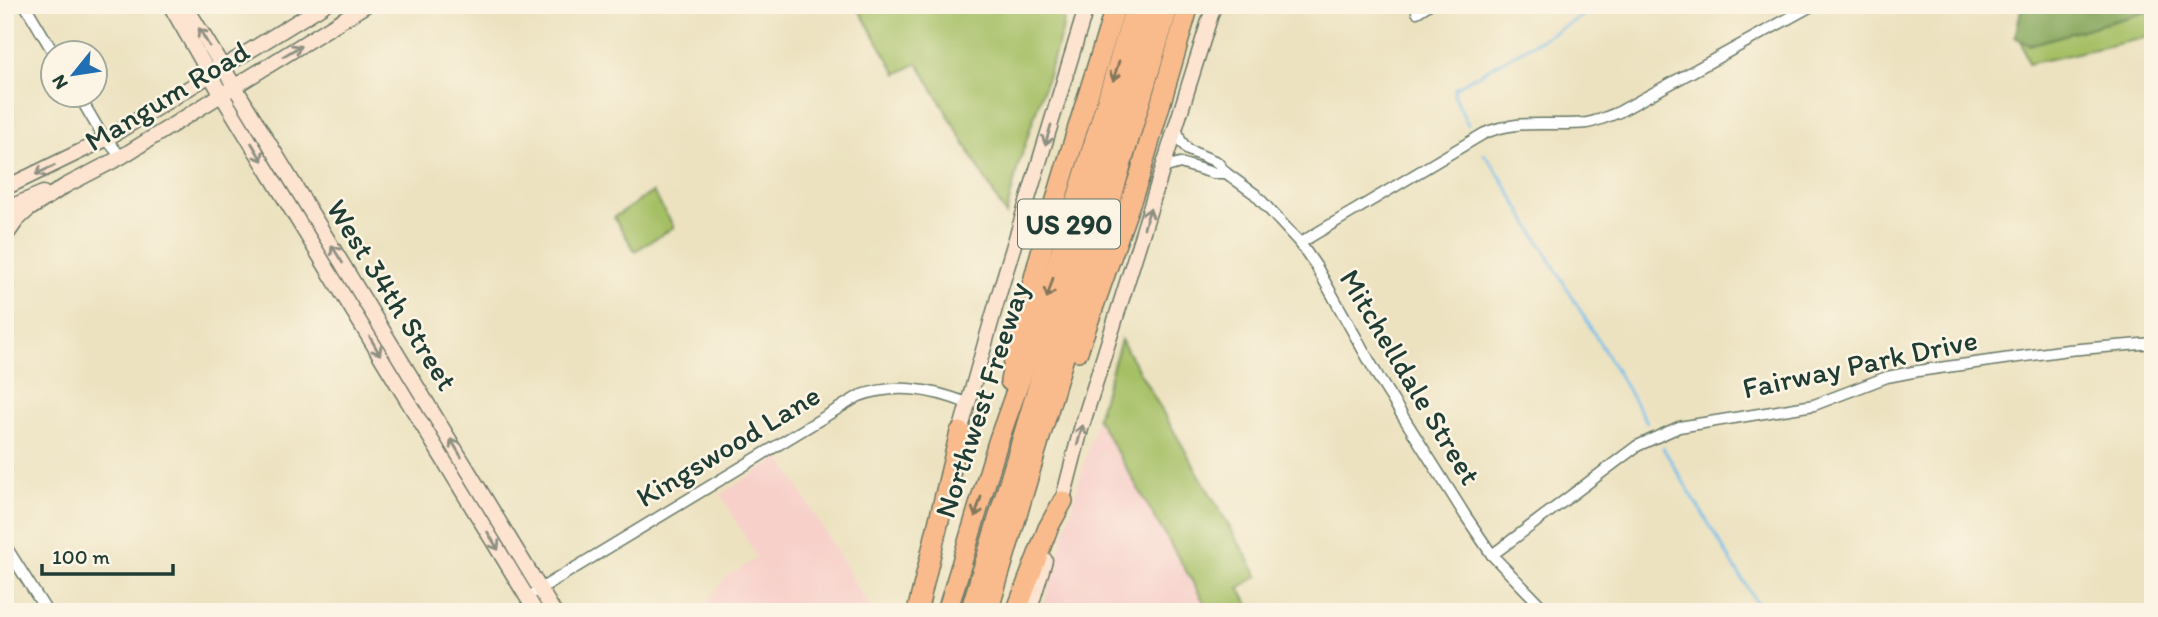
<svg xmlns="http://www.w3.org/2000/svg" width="2158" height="617" viewBox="0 0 2158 617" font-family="Itim,sans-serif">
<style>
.built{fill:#f7d0ca}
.green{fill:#a5bf65;stroke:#627e4c;stroke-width:2}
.forest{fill:#84a65a;stroke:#527247;stroke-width:2}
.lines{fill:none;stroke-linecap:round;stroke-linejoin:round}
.stream{stroke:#72bdec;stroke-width:2.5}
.street-casing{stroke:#677765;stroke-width:13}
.secondary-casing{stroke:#677765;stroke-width:17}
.highway-casing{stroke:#677765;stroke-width:22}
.street{stroke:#fff;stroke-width:10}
.secondary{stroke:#fde4d1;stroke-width:14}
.highway{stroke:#fabb8c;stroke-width:19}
.oneway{stroke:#8e9082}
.oneway2{stroke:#82765c}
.labels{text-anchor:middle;stroke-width:5;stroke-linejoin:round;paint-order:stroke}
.shield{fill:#fcf5e5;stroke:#617469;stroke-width:2}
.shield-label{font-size:28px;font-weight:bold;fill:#1f3d34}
.street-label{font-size:30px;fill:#1f3d34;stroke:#fcf5e5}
</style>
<rect width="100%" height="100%" fill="#fcf5e5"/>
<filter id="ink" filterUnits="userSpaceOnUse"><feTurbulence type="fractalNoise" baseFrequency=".0143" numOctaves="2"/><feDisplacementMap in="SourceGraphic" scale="14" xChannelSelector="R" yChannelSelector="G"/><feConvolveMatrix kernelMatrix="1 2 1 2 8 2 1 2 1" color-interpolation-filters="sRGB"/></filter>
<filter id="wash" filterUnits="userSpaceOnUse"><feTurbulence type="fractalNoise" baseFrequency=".00686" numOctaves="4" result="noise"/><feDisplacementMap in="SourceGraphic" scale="28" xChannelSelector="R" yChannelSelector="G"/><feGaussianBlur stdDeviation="1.57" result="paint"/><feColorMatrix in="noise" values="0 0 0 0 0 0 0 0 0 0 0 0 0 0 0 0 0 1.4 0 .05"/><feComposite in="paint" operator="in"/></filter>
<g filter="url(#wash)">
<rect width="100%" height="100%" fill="#ece2c0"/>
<g class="built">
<path d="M1097,418L1210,612H1042Z"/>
<path d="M781,457L872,612H700L725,578L757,558L721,494Z"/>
</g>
<g class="green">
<path d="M856,5H1058L1065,11L1062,32L1018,166L1006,215L918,63L897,74Z"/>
<path d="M2153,10V36L2028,64L2021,40L2029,45Z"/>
<path d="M653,192L674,227L635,251L614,217Z"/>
<path d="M1121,340L1258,576L1239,588L1253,612H1210L1097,418Z"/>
</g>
<path class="forest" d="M2022,5H2153V10L2029,45L2015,37Z"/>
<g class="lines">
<g class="stream">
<path d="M1468,125L1454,95L1455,88L1602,5"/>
<path d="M1484,154L1494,166L1647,422"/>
<path d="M1663,448L1762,612"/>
</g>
</g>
</g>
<g filter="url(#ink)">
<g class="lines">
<g class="street-casing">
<g id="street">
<path d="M25,5L53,52"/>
<path d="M1417,12L1428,5"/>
<path d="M78,94L99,130L121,157"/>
<path d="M1176,127L1180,140L1188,150L1217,162L1226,173L1255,194L1300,243L1316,266L1380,380L1465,515L1492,555L1547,612"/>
<path d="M1163,168L1180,163L1213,173H1226"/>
<path d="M1300,243L1483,134C1517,118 1551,127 1587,123C1598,121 1609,116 1619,112L1813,5"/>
<path d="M5,545L47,612"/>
<path d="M1492,555L1637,446L1679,427L1814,405L1887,377L1918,371L2068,350L2153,343"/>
<path d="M535,592L859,396C896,383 931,389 967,403"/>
</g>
</g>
<g class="secondary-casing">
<g id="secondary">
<path d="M170,5L221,94L536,612"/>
<path d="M185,5L554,612"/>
<path d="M5,188L106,139L324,5"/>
<path d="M5,209L43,193"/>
<path d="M5,237L17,220L28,210L65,186L121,157L366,5"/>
<path d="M958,439L999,294L1087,5"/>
<path d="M1060,510L1081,429L1214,5"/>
<path d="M1029,612L1045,560"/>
</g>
</g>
<g class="highway-casing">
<g id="highway">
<path d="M1078,351L1139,178L1189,5"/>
<path d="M1010,381C1035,254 1078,130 1116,5"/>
<path d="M917,612L960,432"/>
<path d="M947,612L998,442L1033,343L1136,5"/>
<path d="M970,612L1153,5"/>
<path d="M988,612L1169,5"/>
<path d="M1016,612L1048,528L1063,501"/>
</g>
</g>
<use href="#street" class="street"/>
<use href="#secondary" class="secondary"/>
<use href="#highway" class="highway"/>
</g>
<defs><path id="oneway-shaft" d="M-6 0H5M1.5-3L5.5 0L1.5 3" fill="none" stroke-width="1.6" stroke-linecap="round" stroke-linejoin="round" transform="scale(1.75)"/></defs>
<g class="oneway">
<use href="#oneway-shaft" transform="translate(204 37) rotate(-120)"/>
<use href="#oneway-shaft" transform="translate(292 51) rotate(-31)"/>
<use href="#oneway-shaft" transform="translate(1048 135) rotate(107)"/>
<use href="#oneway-shaft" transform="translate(257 152) rotate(59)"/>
<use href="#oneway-shaft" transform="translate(45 170) rotate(155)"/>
<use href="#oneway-shaft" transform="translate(1147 218) rotate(-73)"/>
<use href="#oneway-shaft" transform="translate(337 254) rotate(-122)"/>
<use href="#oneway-shaft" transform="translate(375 346) rotate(60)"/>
<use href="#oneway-shaft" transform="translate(1080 435) rotate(-75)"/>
<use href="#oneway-shaft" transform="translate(456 448) rotate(-121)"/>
<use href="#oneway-shaft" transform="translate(493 541) rotate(59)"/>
</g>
<g class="oneway2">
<use href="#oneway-shaft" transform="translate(1116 71) rotate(107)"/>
<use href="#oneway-shaft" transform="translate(1050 288) rotate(107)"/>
<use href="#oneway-shaft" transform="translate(978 507) rotate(107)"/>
</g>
</g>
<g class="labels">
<rect class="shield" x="1018" y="199.5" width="102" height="49" rx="5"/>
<g class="shield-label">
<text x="1069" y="234">US 290</text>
</g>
<g class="street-label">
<text transform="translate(167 96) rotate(-31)" y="10">Mangum Road</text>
<text transform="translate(392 295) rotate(58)" y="10">West 34th Street</text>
<text transform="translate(1860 364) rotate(-12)" y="10">Fairway Park Drive</text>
<text transform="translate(1410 377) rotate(59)" y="10">Mitchelldale Street</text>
<text transform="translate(982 400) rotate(-72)" y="10">Northwest Freeway</text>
<text transform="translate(728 446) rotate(-31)" y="10">Kingswood Lane</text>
</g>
</g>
<rect width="2158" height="617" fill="none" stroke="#fcf5e5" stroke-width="28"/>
<g transform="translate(74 74) rotate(240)"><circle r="33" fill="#fcf5e5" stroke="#a4ab9e" stroke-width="2"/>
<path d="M0-5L12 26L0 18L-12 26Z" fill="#1f6fb2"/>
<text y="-10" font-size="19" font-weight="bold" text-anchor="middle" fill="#1f3d34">N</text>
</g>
<path d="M42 564v10h131v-10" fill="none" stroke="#1f3d34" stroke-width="3.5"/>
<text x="52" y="564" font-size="21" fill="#1f3d34" stroke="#fcf5e5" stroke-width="5" paint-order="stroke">100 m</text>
</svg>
